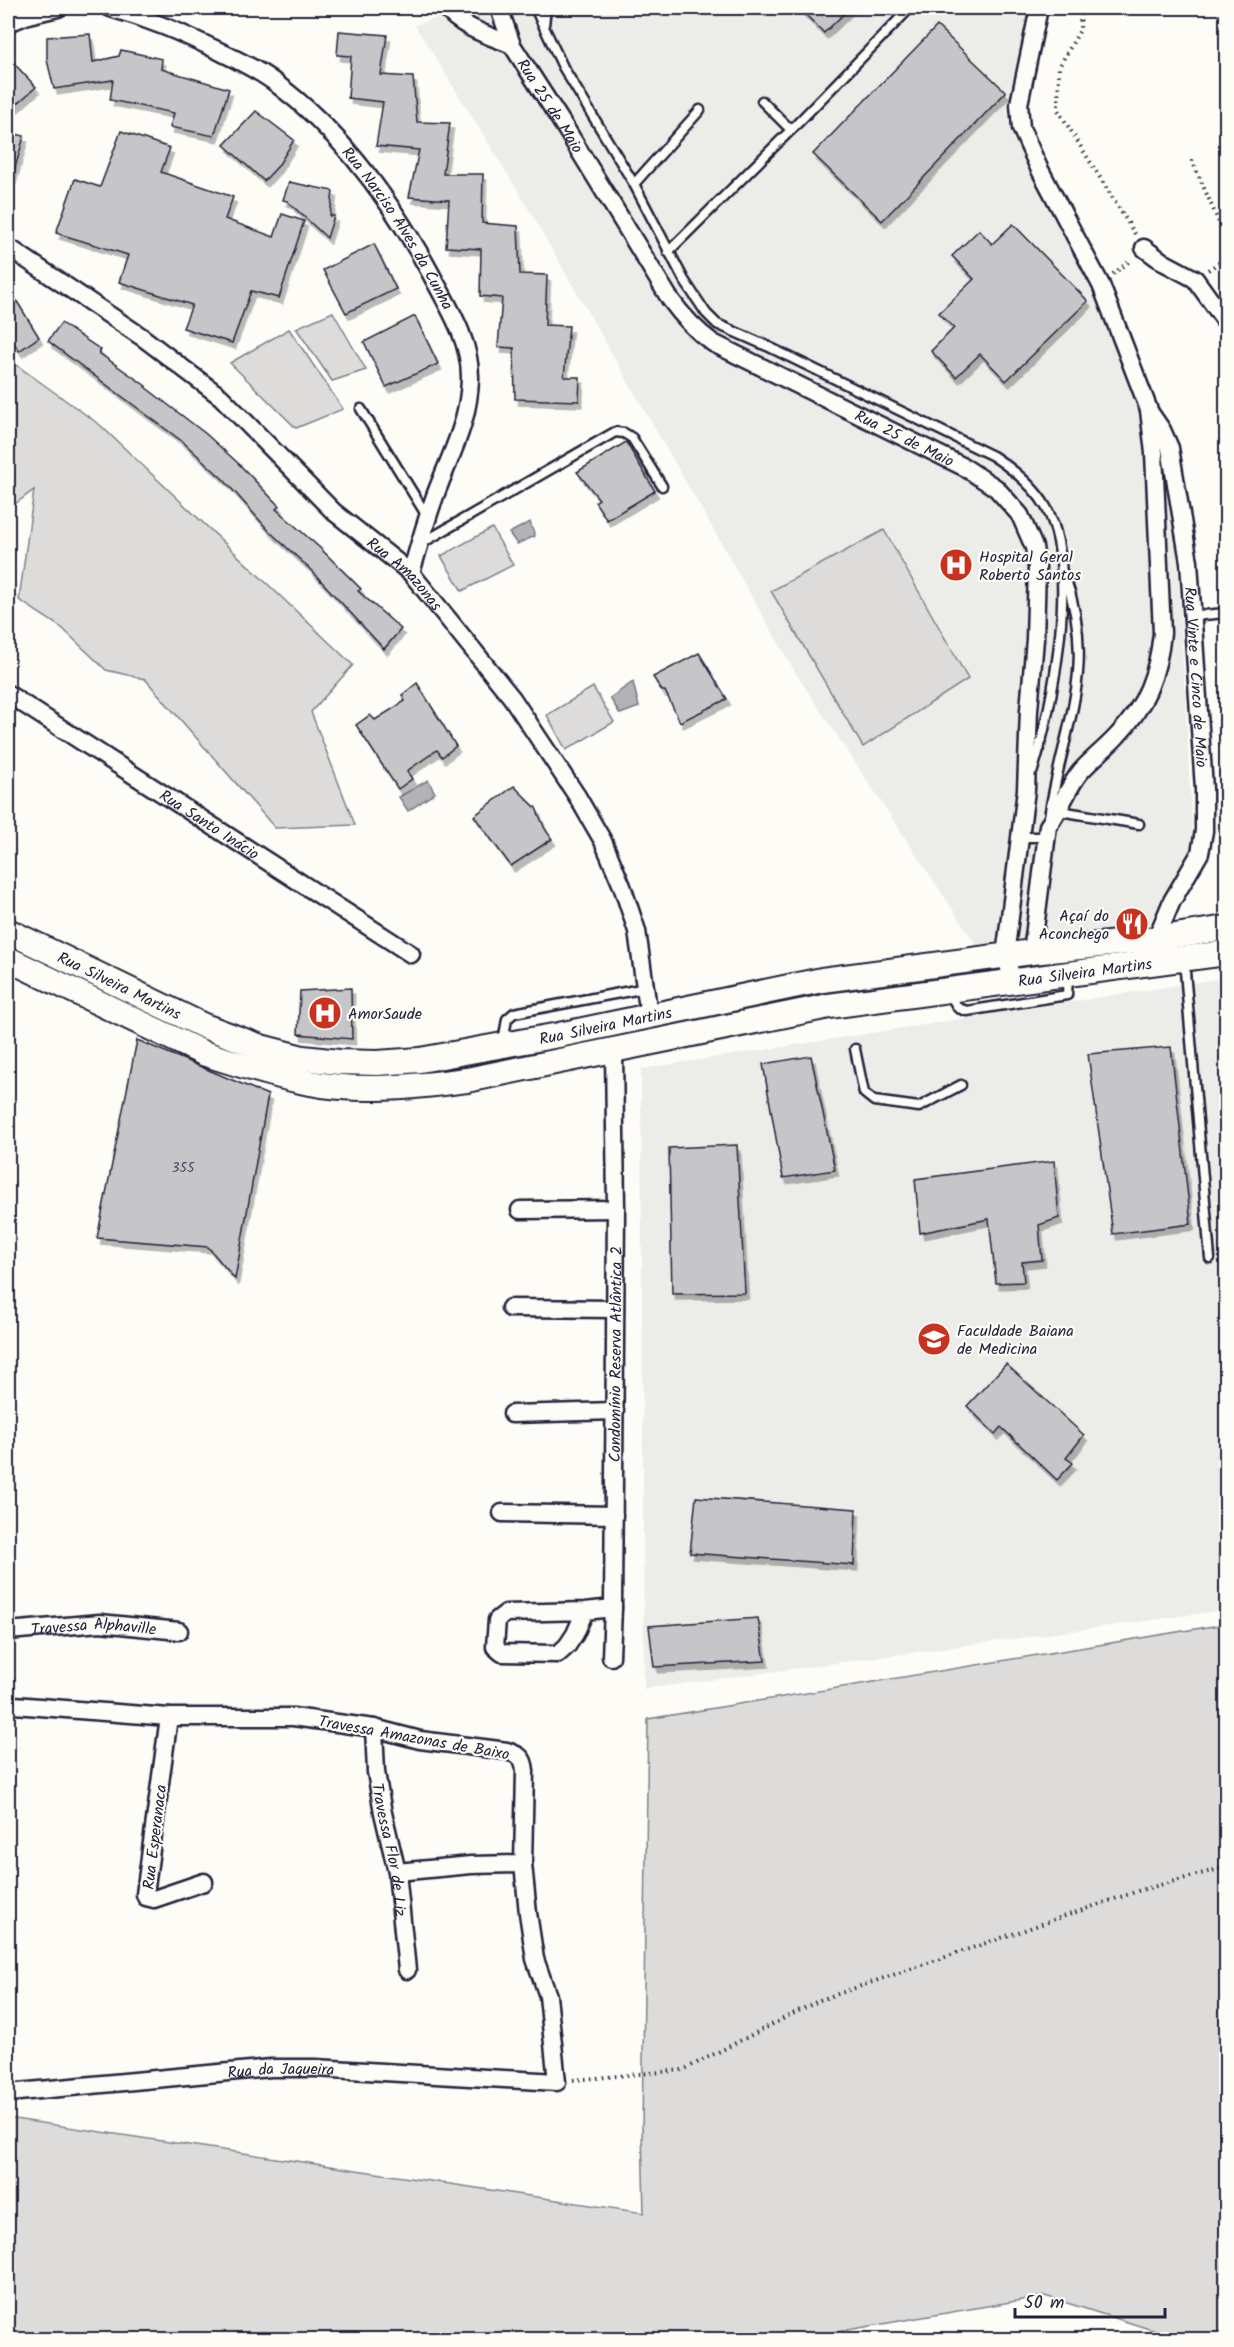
<svg xmlns="http://www.w3.org/2000/svg" width="1234" height="2347" viewBox="0 0 1234 2347" font-family="Kalam,sans-serif">
<style>
.built{fill:#ecece9}
.green{fill:#dddcdb;stroke:#807f8b;stroke-width:1.5}
.water{fill:#b2b2b7;stroke:#787885;stroke-width:1.5}
.building{fill:#c6c6c8;stroke:#22223b;stroke-width:1.5;filter:url(#shadow)}
.lines{fill:none;stroke-linecap:round;stroke-linejoin:round}
.lane-casing{stroke:#22223b;stroke-width:13}
.street-casing{stroke:#22223b;stroke-width:21}
.secondary-casing{stroke:#22223b;stroke-width:28}
.path{stroke:#22223b;stroke-width:4;stroke-dasharray:1.5 4.5;stroke-linecap:butt}
.lane{stroke:#fdfcf7;stroke-width:8}
.street{stroke:#fdfcf7;stroke-width:16}
.secondary{stroke:#fdfcf7;stroke-width:24}
.labels{text-anchor:middle;stroke-width:4.5;stroke-linejoin:round;paint-order:stroke}
.number-label{font-size:14px;fill:#4b4b5e}
.street-label{font-size:16px;fill:#22223b;stroke:#fdfcf7}
.poi-label{font-size:16px;fill:#22223b;stroke:#fdfcf7;text-anchor:start}
</style>
<defs>
<filter id="shadow"><feDropShadow dx="3.5" dy="6" stdDeviation="0" flood-color="#0004"/></filter>
</defs>
<rect width="100%" height="100%" fill="#fdfcf7"/>
<filter id="ink" filterUnits="userSpaceOnUse"><feTurbulence type="fractalNoise" baseFrequency=".0167" numOctaves="2"/><feDisplacementMap in="SourceGraphic" scale="12" xChannelSelector="R" yChannelSelector="G"/><feConvolveMatrix kernelMatrix="1 2 1 2 8 2 1 2 1" color-interpolation-filters="sRGB"/></filter>
<g filter="url(#ink)">
<g class="built">
<path d="M470,8H1032L1008,119L1172,456L1193,845L1147,927L979,949L797,675L520,194L415,25Z"/>
<path d="M1223,978L1226,1015V1610L644,1689L641,1069Z"/>
</g>
<g class="green">
<path d="M333,312L366,370L332,381L296,328Z"/>
<path d="M289,329L343,409L296,428L230,363Z"/>
<path d="M8,359L100,425L353,665L311,712L355,825L275,828L145,679L106,670L62,628L19,600L34,490L8,509Z"/>
<path d="M492,528L513,565L462,591L441,556Z"/>
<path d="M884,530L968,679L863,747L771,591Z"/>
<path d="M593,687L614,722L566,750L547,715Z"/>
<path d="M1226,1624V2339H1181L1045,2296L789,2340L8,2339V2118L644,2213L642,2129L648,1719Z"/>
</g>
<g class="water">
<path d="M530,522L535,536L517,544L509,533Z"/>
<path d="M633,682L639,707L620,714L610,698Z"/>
<path d="M428,780L435,793L408,811L399,797Z"/>
</g>
<g class="building">
<path d="M799,8H850L824,33Z"/>
<path d="M937,26L1006,92L882,221L813,154Z"/>
<path d="M339,31L387,35L381,75L413,77L417,122L450,123L443,174H483L482,223L518,226L520,274L547,275L545,325L569,326L564,377H580L579,401L515,399L514,348L498,347L502,298L480,296L481,249L446,247L449,200L409,197L419,150L376,146L383,102L348,98L351,56L337,55Z"/>
<path d="M90,34L93,62L119,56L121,50L162,59L161,69L229,89L214,136L170,127L174,113L110,100L113,80L54,89L47,60V37Z"/>
<path d="M8,57L36,87L8,112Z"/>
<path d="M256,111L294,140L278,166L264,181L224,145Z"/>
<path d="M121,131L170,148L161,172L233,197L225,219L274,237L282,214L304,221L279,298L251,291L232,343L183,328L192,305L119,282L128,255L56,233L75,179L100,187Z"/>
<path d="M8,132L24,136L12,179H8Z"/>
<path d="M289,182L333,191L330,216H334L327,238L287,201L283,200Z"/>
<path d="M1013,224L1088,301L1006,381L980,354L956,377L931,351L954,328L939,313L974,279L952,256L979,230L992,244Z"/>
<path d="M374,244L396,289L346,313L323,270Z"/>
<path d="M8,287L39,337L19,351L8,334Z"/>
<path d="M415,316L438,364L386,387L364,342Z"/>
<path d="M61,323L101,350L99,353L146,386L145,387L206,434L239,464L279,506L276,509L320,548L361,589L358,591L401,629L384,649L309,568L270,532L224,480L183,442L48,341Z"/>
<path d="M626,442L655,491L607,520L595,502L599,499L577,472Z"/>
<path d="M699,653L727,699L680,722L665,691H662L653,677Z"/>
<path d="M417,683L456,746L442,757L437,750L407,771L412,779L398,789L356,725L370,715L375,720L405,701L402,695Z"/>
<path d="M514,786L536,808L545,829L552,839L511,866L474,816Z"/>
<path d="M351,988L352,1039L298,1034L300,991Z"/>
<path d="M137,1040L268,1095L235,1279L208,1247L97,1238Z"/>
<path d="M1171,1047L1191,1224L1113,1234L1088,1054Z"/>
<path d="M811,1056L835,1170L783,1178L763,1064Z"/>
<path d="M737,1145L745,1293L672,1294L669,1148Z"/>
<path d="M1054,1161L1059,1218L1039,1225L1042,1260L1022,1262L1024,1282L996,1283L989,1219L920,1233L915,1179Z"/>
<path d="M1006,1364L1084,1435L1066,1458L1073,1463L1057,1480L1001,1427L995,1434L967,1406Z"/>
<path d="M696,1497L856,1509L854,1565L690,1553Z"/>
<path d="M758,1618L765,1661L654,1667L649,1626Z"/>
</g>
<g class="lines">
<g class="lane-casing">
<g id="lane">
<path d="M535,8L563,67L634,184L684,280L706,313L717,324L767,346L993,456C1014,470 1034,486 1046,507C1080,568 1053,706 1033,770"/>
<path d="M544,25L546,8"/>
<path d="M762,101L791,130"/>
<path d="M634,184L700,110"/>
<path d="M668,252L791,130L910,8"/>
<path d="M361,409L427,516"/>
<path d="M422,543L615,432L624,433L632,438L662,486"/>
<path d="M1193,616L1226,613"/>
<path d="M1060,811L1139,824"/>
<path d="M1049,817C1063,726 1099,668 1064,574"/>
<path d="M1020,837H1047"/>
<path d="M1184,960L1210,1258"/>
<path d="M949,993L958,1008L967,1011L1067,995L1068,977"/>
<path d="M503,1042L507,1019L514,1013L646,988"/>
<path d="M855,1049L864,1093L874,1101L919,1107L961,1085"/>
</g>
</g>
<g class="street-casing">
<g id="street">
<path id="s1" d="M110,8C150,19 182,33 219,51C239,61 261,71 278,85C342,133 393,204 431,274C448,306 471,341 470,379C469,418 454,448 440,483C428,512 420,543 411,573"/>
<path d="M446,8C460,27 490,36 512,45"/>
<path id="s2" d="M499,8L512,45L566,129L670,299C683,317 695,330 713,343L964,467L996,488L1020,515L1034,547L1037,567L1035,639L1029,710L1026,790L1005,956L1014,983"/>
<path d="M8,23L28,15L58,8"/>
<path id="s3" d="M8,247L142,337L221,397L334,512L411,573L512,698L577,796L603,841L622,886L637,931L649,1015"/>
<path d="M1144,248L1163,262L1195,279L1226,322"/>
<path id="s4" d="M1151,414L1162,430L1170,448L1189,562L1204,789V831L1200,853L1172,901L1156,939"/>
<path id="s5" d="M8,694L411,954"/>
<path d="M1032,952L1048,826C1061,809 1067,788 1081,771C1092,759 1106,748 1117,736C1146,706 1158,673 1162,633L1154,453L1149,410L1101,285L1039,168L1021,128L1019,104L1039,8"/>
<path d="M520,1210L616,1209"/>
<path d="M510,1308L615,1309"/>
<path d="M512,1414L615,1411"/>
<path d="M502,1513L614,1515"/>
<path d="M585,1611L575,1634L567,1646L558,1654L502,1653L495,1647L497,1620L506,1613L585,1611L613,1608"/>
<path id="s6" d="M8,1631L100,1623L179,1631"/>
<path id="s7" d="M611,1657L613,1608L616,1209L614,1051"/>
<path d="M169,1717L145,1894L146,1897L154,1899L204,1882"/>
<path id="s8" d="M374,1728L376,1772L383,1813L397,1872L407,1970"/>
<path d="M397,1872L471,1865L523,1864"/>
<path id="s9" d="M8,2093L271,2068H315L557,2082L548,1996L535,1959L528,1913L523,1864L525,1771C524,1757 519,1755 507,1751L420,1740L374,1728L293,1717H169L14,1705"/>
</g>
</g>
<g class="secondary-casing">
<g id="secondary">
<path id="s10" d="M8,931L204,1026L261,1047L303,1058L339,1062L377,1063L420,1060L559,1035L822,980L1032,952L1156,939L1226,928"/>
<path id="s11" d="M8,959L203,1053C237,1064 271,1075 305,1082C358,1093 414,1087 467,1080L829,1006L1226,953"/>
</g>
</g>
<g class="path">
<path d="M1081,8L1080,30L1059,67L1058,110L1135,234"/>
<path d="M1192,160L1226,239"/>
<path d="M1208,270L1226,258"/>
<path d="M1113,274L1131,260"/>
<path d="M573,2080L683,2070L820,2000L1138,1891L1226,1867"/>
</g>
<use href="#lane" class="lane"/>
<use href="#street" class="street"/>
<use href="#secondary" class="secondary"/>
</g>
</g>
<defs>
<g id="hospital-disc" transform="scale(1.725)"><circle r="9.5" fill="#c8321e" stroke="#fdfcf7"/><path d="M-5-5h3v3.5h4V-5h3V5h-3V1.5h-4V5h-3Z" fill="#fff"/></g>
<g id="restaurant-disc" transform="scale(1.725)"><circle r="9.5" fill="#c8321e" stroke="#fdfcf7"/><path d="M-5-6h1v4h1v-4h1v4h1v-4h1v5L-1.5 .5V6h-2V.5L-5-1ZM5-6V6H3V1.5H1.5Q1.5-4 5-6Z" fill="#fff"/></g>
<g id="university-disc" transform="scale(1.725)"><circle r="9.5" fill="#c8321e" stroke="#fdfcf7"/><path d="M0-5L7-2L0 1L-7-2ZM-4 1L0 2.5L4 1V4Q0 6-4 4Z" fill="#fff"/></g>
</defs>
<g fill-rule="evenodd">
<use href="#hospital-disc" x="956" y="565"/>
<use href="#restaurant-disc" x="1132" y="924"/>
<use href="#hospital-disc" x="325" y="1013"/>
<use href="#university-disc" x="934" y="1339"/>
</g>
<g class="labels">
<g class="number-label">
<text x="183" y="1172">355</text>
</g>
<g class="street-label">
<text dy="6" stroke="none"><textPath href="#s2" startOffset="111">Rua 25 de Maio</textPath></text>
<text dy="6" stroke="none"><textPath href="#s1" startOffset="374">Rua Narciso Alves da Cunha</textPath></text>
<text dy="6" stroke="none"><textPath href="#s2" startOffset="614">Rua 25 de Maio</textPath></text>
<text dy="6" stroke="none"><textPath href="#s3" startOffset="516">Rua Amazonas</textPath></text>
<text dy="6" stroke="none"><textPath href="#s4" startOffset="270">Rua Vinte e Cinco de Maio</textPath></text>
<text dy="6" stroke="none"><textPath href="#s5" startOffset="240">Rua Santo Inácio</textPath></text>
<text dy="6" stroke="none"><textPath href="#s11" startOffset="1113">Rua Silveira Martins</textPath></text>
<text dy="6" stroke="none"><textPath href="#s10" startOffset="124">Rua Silveira Martins</textPath></text>
<text dy="6" stroke="none"><textPath href="#s10" startOffset="628">Rua Silveira Martins</textPath></text>
<text dy="6" stroke="none"><textPath href="#s7" startOffset="303">Condomínio Reserva Atlântica 2</textPath></text>
<text dy="6" stroke="none"><textPath href="#s6" startOffset="86">Travessa Alphaville</textPath></text>
<text transform="translate(414 1737) rotate(10)" y="6">Travessa Amazonas de Baixo</text>
<text transform="translate(154 1837) rotate(-83)" y="6">Rua Esperanaca</text>
<text dy="6" stroke="none"><textPath href="#s8" startOffset="123">Travessa Flor de Liz</textPath></text>
<text dy="6" stroke="none"><textPath href="#s9" startOffset="274">Rua da Jaqueira</textPath></text>
</g>
<g class="poi-label">
<text x="979" y="562">Hospital Geral<tspan x="979" dy="18">Roberto Santos</tspan></text>
<text x="1109" y="921" text-anchor="end">Açaí do<tspan x="1109" dy="18">Aconchego</tspan></text>
<text x="348" y="1019">AmorSaude</text>
<text x="957" y="1336">Faculdade Baiana<tspan x="957" dy="18">de Medicina</tspan></text>
</g>
</g>
<rect width="1234" height="2347" fill="none" stroke="#fdfcf7" stroke-width="30"/>
<rect x="15" y="15" width="1204" height="2317" fill="none" stroke="#22223b" stroke-width="2" filter="url(#ink)"/>
<path d="M1015 2308v9h150v-9" fill="none" stroke="#22223b" stroke-width="3"/>
<text x="1024" y="2308" font-size="18" fill="#22223b" stroke="#fdfcf7" stroke-width="4.5" paint-order="stroke">50 m</text>
</svg>
